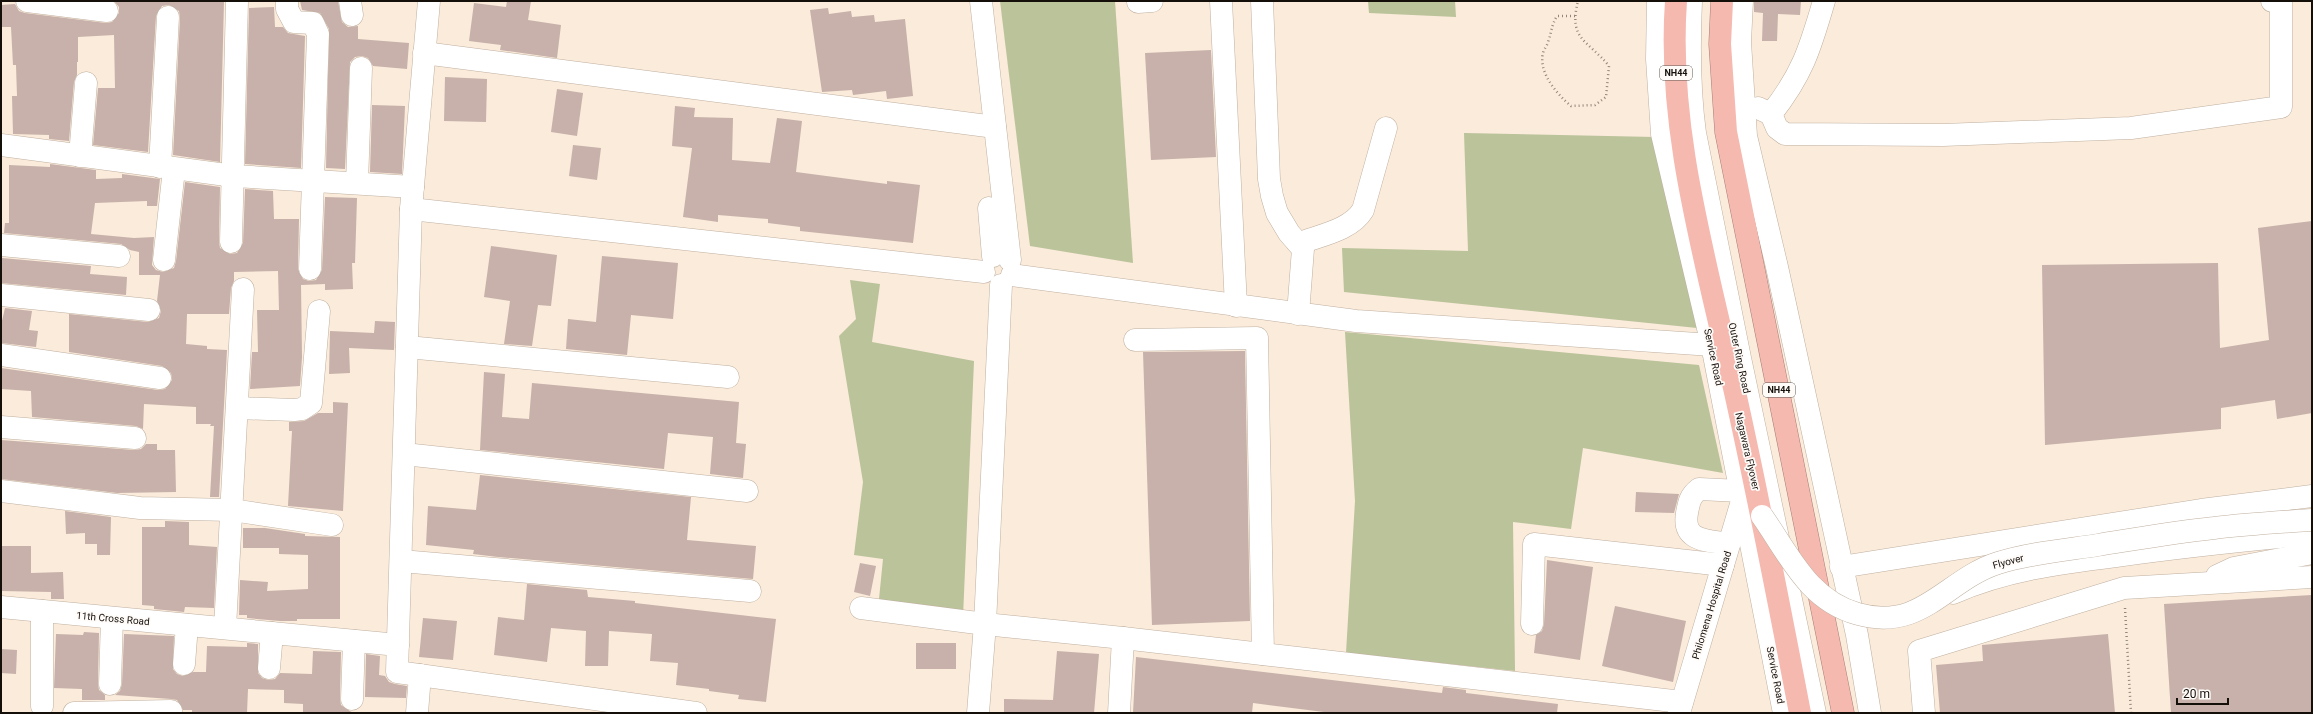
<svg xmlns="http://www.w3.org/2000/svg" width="2313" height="714" viewBox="0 0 2313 714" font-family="Roboto,sans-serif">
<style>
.green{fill:#bac39a}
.building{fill:#c7b1aa}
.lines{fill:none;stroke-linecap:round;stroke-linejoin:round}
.minor-casing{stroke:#bfb0a0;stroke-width:23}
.highway-casing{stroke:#a77e76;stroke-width:23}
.path{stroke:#93877c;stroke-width:2.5;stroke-dasharray:1 3;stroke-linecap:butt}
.minor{stroke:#fff;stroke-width:22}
.highway{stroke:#f5b9b0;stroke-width:22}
.minor-bridge-casing{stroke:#bfb0a0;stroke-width:23;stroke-linecap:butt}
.minor-bridge{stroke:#fff;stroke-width:22}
.labels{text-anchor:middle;stroke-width:3.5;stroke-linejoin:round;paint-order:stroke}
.shield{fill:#fefbf8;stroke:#5b5651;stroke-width:1}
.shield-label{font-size:9px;font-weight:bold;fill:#150f0a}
.street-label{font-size:10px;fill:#150f0a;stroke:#fefbf8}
</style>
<rect width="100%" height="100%" fill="#fbebdb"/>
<g class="green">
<path d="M1000,1H1115L1133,263L1030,246Z"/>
<path d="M1368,1H1455L1456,17L1369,13Z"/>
<path d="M1464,133L1655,137L1697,328L1344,292L1342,248L1468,251Z"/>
<path d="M850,280L880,284L872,342L974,361L963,617L878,609L883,559L854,555L863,482L839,336L856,319Z"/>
<path d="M1345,332L1699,365L1723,473L1583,448L1571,529L1513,522L1515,671L1346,653L1355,501Z"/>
</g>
<g class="building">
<path d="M114,1H224L220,162L173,155L180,18L179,11L169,5L162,6L156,16L148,152L93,145L98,88H115L114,35L78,37V62H77V75L74,82L69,141L49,139V135L13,134L12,96H17L16,65H13L11,27H1V5L15,4L19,11L25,13L106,23L112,22L119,13V7Z"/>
<path d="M300,1H338L342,22L348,27L358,26V39L409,43L407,69L373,66L368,58L362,56L355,57L350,62L345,169L326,168L329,29L320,13L302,10Z"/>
<path d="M507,1H531L528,20L561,25L557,58L500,50L501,45L469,41L474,3L506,7Z"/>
<path d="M1754,1H1801L1800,15L1778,14L1777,41H1762L1763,13L1754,12Z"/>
<path d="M274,7L275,27H283L288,33L305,36L301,168L245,164L249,8Z"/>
<path d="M828,8L829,14L851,11L852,17L874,15L875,22L905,19L913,96L887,99L886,91L853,95L852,90L822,92L810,10Z"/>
<path d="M1211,50L1216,157L1151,160L1145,53Z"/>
<path d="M445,77L487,79L486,122L444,121Z"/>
<path d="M557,89L583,93L577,136L551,132Z"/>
<path d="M372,105L405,106L402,174L370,172Z"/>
<path d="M675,106L695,108L694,117L733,118L732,160L770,163L777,118L802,121L796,172L887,184V181L920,185L913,243L800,231V227L768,223V219L718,215V222L683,217L692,148L672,146Z"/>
<path d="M573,145L601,148L597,180L569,176Z"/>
<path d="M50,164L96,170V179L122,178V174L160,179L157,206H147V201L95,203L91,234L134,238L154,237L152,265L156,270L163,272L174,268L176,261L185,182L220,187L219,242L220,248L230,254L237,253L243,243L245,189L273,191L274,219H299L298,269L303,279L309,281L316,280L322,270L325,197L357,198L355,263H352L353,289L325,290V284L301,285L302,357L300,386L250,389L252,352H258L257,310H279L278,271L234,272V281L231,288L229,314H187L186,344L207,346V349L227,350L219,497H210L214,426H210L211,424H196V407L144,404L143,429L136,426L32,417L31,391L1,389V368L158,390L165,389L172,380L171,373L162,366L69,352V314L148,322L159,318L161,311L157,301L160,275H139V252L130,250L121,244L4,233L5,223H9V165L50,167Z"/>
<path d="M2312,221V413L2277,419L2275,400L2221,408V429L2045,445L2042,265L2218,263L2220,348L2269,340L2258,228Z"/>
<path d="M491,246L557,255L551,306L538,305L532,346L504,344L510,301L484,297Z"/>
<path d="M602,256L678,263L673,319L631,315L627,355L566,349L568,319L596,322Z"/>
<path d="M2,258L91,266L90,274L127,277L126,295L1,283Z"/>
<path d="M5,308L32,311L29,330L38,331L36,347L1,343V325Z"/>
<path d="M375,321L395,322L394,350L349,348L350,373L329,374L330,331L374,333Z"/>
<path d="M1245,351L1250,621L1152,625L1143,352Z"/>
<path d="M484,372L505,374L502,417L529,419L532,383L739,402L736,443L746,444L743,478L710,474L713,437L668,433L664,469L480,450Z"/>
<path d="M333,402L348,403L343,511L288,506L292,431H289V422L304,421L318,413H333Z"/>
<path d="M1,440L134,450L141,449L146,444H157V450H175L176,492L117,493L1,479Z"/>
<path d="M480,475L691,497L687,540L756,546L753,579L498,557L473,554L474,550L426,545L428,506L476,510Z"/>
<path d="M1636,492L1679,494L1674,513L1635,512Z"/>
<path d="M65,511L111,517L110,555H97V544H85V533L66,534Z"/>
<path d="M165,521L189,522V545L217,547L214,608L185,607L184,612L154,609V606L142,605V527H165Z"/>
<path d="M243,528H265L305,534V536L340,537V619H297V621H280L247,618V615H239L240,580L268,582L267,591L308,589V555L279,554V548H243Z"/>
<path d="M2,546H31V573L63,572L64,599H51V592L1,591Z"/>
<path d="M1547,560L1593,567L1580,660L1534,653L1536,635L1542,631L1544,624Z"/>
<path d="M860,563L876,566L870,596L854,592Z"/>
<path d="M527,584L587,590L588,597L635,601V603L776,619L766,702L738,699L739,695L709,691V689L676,685L678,663L650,661L652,634L609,631L608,666H585L586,631L551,628L547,662L494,655L498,617L524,620Z"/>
<path d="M2312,595V713H2171L2164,604Z"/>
<path d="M1615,606L1686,621L1673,682L1602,666Z"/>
<path d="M423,618L457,621L453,660L419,657Z"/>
<path d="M84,632L99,633L98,684L99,690L105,695V700H82V689L54,688L56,634L83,635Z"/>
<path d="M124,634L174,636L173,669L177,674L183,676L193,672H206L207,646L247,647V643L258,644V673L262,678L268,680L275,679L280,673L312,674L313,651L341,652L340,699L341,705L353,713H303V704L284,703V690L248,689L247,713H192V710H183L177,700L171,699L115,695L120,691L122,684Z"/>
<path d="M2108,634L2115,713H1940L1936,665L1983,661L1982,645Z"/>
<rect x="916" y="643" width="40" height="26"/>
<path d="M1,649L17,650L16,674L1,673Z"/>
<path d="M1057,651L1099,654L1094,713H1004V699L1053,700Z"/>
<path d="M366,654L380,656L379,675L385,676L389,682L395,684L407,686L406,698L365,697Z"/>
<path d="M1136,657L1442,693L1443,687L1466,690V693L1558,704L1557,713H1332L1253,703L1252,713H1133Z"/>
</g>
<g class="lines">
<g class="minor-casing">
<g id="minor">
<path d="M27,1L107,11"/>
<path d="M287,1V9L294,22L313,23L318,34L310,269"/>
<path d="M350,1L352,15"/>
<path d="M429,1L411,209L397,672L696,713"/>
<path d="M981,1L1010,260"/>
<path d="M1221,1L1236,306"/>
<path d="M1262,1L1269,179L1272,196L1277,213L1289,233L1303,249L1298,314"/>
<path d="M1658,1L1657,59L1662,134L1712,345L1784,713"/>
<path d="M1691,1C1689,46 1689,89 1695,133L1740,358L1815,713"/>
<path d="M1742,1L1740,42L1746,136L1777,267L1857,635L1870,713"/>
<path d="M1138,2L1152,1"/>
<path d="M424,53L995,127"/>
<path d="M1758,108L1771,114C1802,75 1810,49 1824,1"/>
<path d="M1771,114L1777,128L1785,134L1943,135L2131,128L2281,107V2L2272,1"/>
<path d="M1,145L234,176L413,187"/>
<path d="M80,156L86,83"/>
<path d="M160,167L168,17"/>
<path d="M357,183L361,68"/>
<path d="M989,208L993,256"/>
<path d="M411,209L984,272"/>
<path d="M231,242L237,1"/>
<path d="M1300,243C1321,235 1351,230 1363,210L1386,128"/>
<path d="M1,245L119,256"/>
<path d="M164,260L174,169"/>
<path d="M1012,275L1356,321L1712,345"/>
<path d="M1,295L149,310"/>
<path d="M1135,340L1257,338L1263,654"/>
<path d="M407,347L728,377"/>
<path d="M1,355L160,378"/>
<path d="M237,408L294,410L302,409L311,403L319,311"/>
<path d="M1,427L135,438"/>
<path d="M404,454L747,491"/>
<path d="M1,491L140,508L232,510L332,525"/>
<path d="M1729,544C1707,540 1682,542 1687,513C1689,502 1690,496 1699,489L1741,491"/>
<path d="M401,561L750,591"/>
<path d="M1841,567L2201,510L2312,496"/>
<path d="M2217,576L2234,568L2312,553"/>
<path d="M1953,593C2005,570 2060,563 2116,556C2181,547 2246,540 2312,534"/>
<path d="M1,607L398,645"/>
<path d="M861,608L985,624L1123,638L1682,702"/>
<path d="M1532,624L1534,544L1723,565"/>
<path d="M225,628L243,289"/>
<path d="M184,664L187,625"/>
<path d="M269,668L272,633"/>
<path d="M110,684L112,618"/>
<path d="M352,699L354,641"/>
<path d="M42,706V611"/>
<path d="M74,713L171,711"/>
<path d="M417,713L420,675"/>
<path d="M978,713L985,624L1001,285"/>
<path d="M1119,713L1123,638"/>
<path d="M1679,713L1742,501"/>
<path d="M1924,713L1919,651L2124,588L2312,577"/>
</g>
</g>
<g class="highway-casing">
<g id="highway">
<path d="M1676,1C1667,126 1703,249 1730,370C1756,484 1778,598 1800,713"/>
<path d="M1722,1L1720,44L1726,132L1843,713"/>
</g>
</g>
<g class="path">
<path d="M1575,16H1557C1551,26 1552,31 1548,42C1547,46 1544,49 1543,53C1538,73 1558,95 1571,106L1595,105L1606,97L1609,66C1588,40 1568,40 1578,1"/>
<path d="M2125,608L2131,713"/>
</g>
<use href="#minor" class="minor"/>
<use href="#highway" class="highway"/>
<g class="minor-bridge-casing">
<path id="minor-bridge" d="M1762,516C1790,556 1808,600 1858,614C1922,632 1945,580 1998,563C2030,553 2065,550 2098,545C2136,539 2175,532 2214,528C2246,524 2279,522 2312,520"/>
</g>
<use href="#minor-bridge" class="minor-bridge"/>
</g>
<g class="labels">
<g class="shield">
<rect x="1660" y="66" width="32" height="14" rx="3"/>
<rect x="1763" y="383" width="32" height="14" rx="3"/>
</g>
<g class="shield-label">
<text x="1676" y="76">NH44</text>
<text x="1779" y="393">NH44</text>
</g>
<g class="street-label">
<text transform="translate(1714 357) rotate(78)" y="4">Service Road</text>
<text transform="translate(1740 358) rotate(78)" y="4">Outer Ring Road</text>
<text transform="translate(1748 451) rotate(77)" y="4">Nagawara Flyover</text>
<text transform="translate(2008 561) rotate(-15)" y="4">Flyover</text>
<text transform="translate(1711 605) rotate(-73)" y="4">Philomena Hospital Road</text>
<text transform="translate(113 618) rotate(5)" y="4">11th Cross Road</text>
<text transform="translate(1776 675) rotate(79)" y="4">Service Road</text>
</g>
</g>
<rect width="2313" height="714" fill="none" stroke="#150f0a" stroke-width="4"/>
<path d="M2177 698v6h51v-6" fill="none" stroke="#150f0a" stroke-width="2"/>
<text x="2183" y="698" font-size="12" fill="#150f0a" stroke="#fefbf8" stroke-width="3" paint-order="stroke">20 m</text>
</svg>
